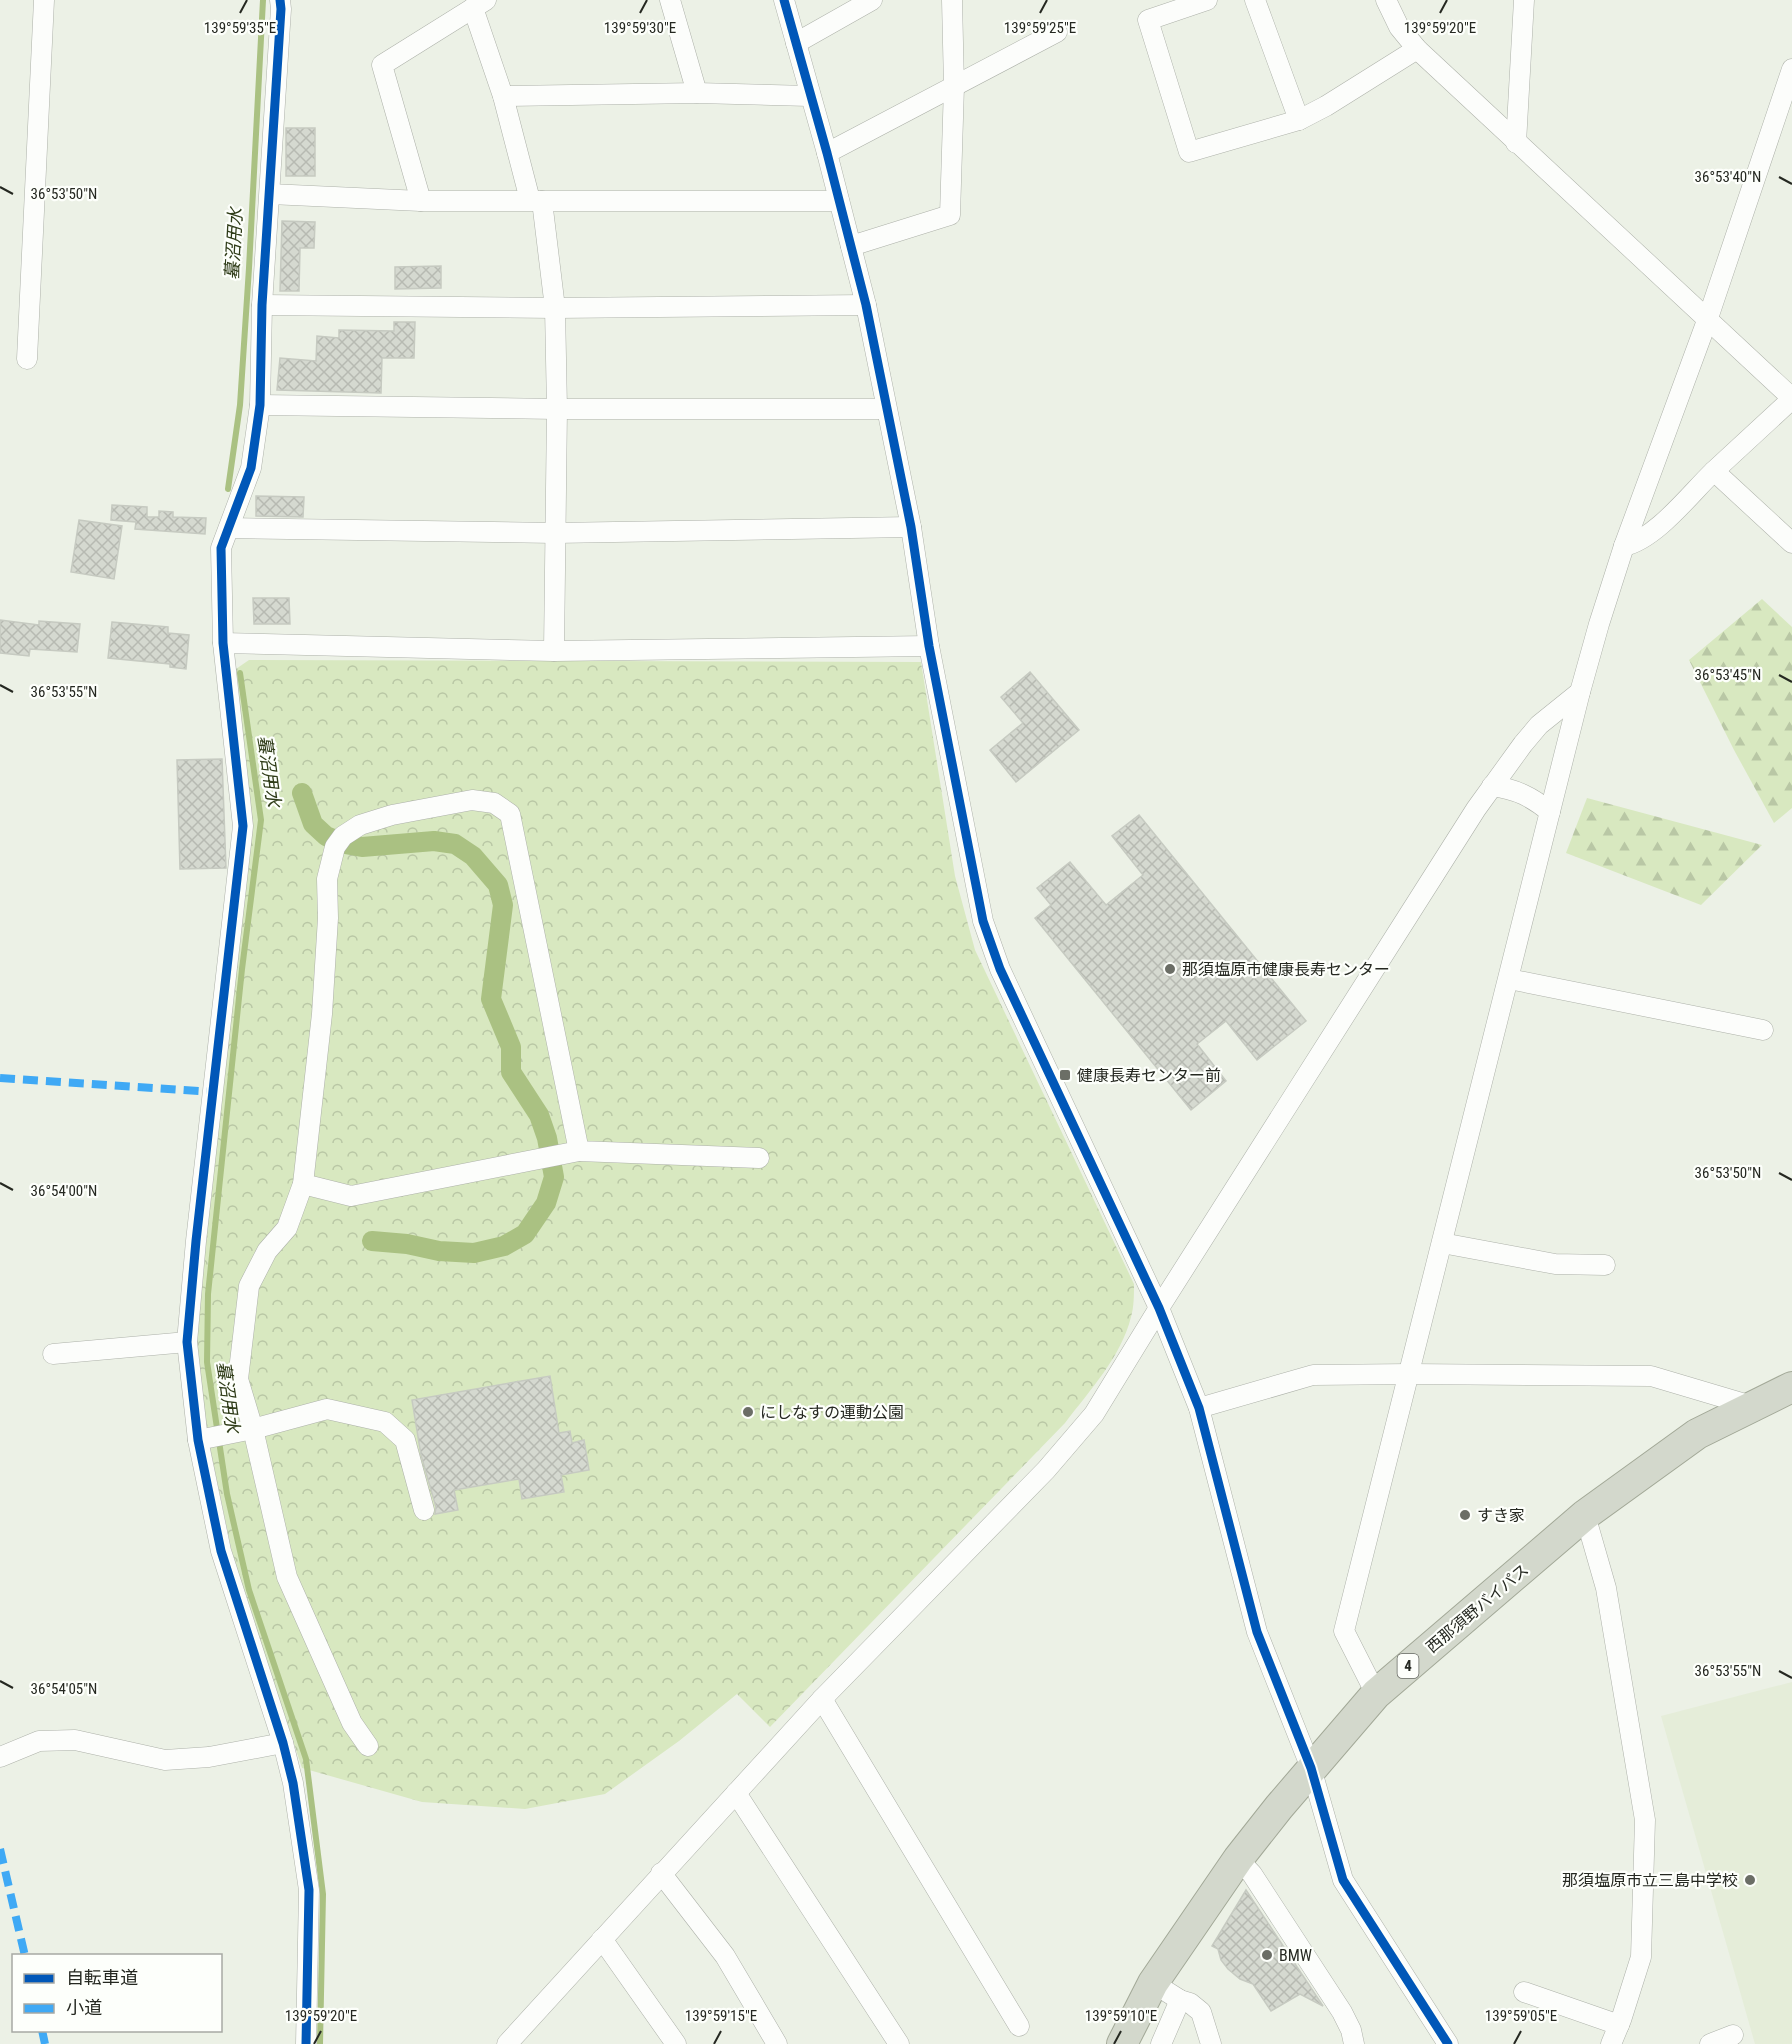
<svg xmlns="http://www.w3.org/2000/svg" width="1792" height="2044" viewBox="0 0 1792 2044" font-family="'Roboto Condensed','Noto Sans JP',sans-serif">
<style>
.built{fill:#e5edd9}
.forest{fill:url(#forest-firs)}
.park{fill:url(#park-crowns)}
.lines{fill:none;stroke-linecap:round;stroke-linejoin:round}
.stream{stroke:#aac182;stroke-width:6}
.canal{stroke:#aac182;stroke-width:20}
.building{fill:url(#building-cross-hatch);stroke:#c6cac1;stroke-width:1.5}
.minor-casing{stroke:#adb1a9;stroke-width:21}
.highway-casing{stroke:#a2a897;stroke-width:32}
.minor{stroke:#fcfdfb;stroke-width:20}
.highway{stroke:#d3d8cc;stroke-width:30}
.quiet{stroke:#3fa9f5;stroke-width:8;stroke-dasharray:15 8;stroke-linecap:butt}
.cycleway-casing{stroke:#fdfffb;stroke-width:13}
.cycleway{stroke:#0057b8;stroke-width:9}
.ticks{fill:none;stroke:#252821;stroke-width:2}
.poi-dot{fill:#6b6e66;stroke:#fdfffb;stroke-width:2}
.labels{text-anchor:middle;stroke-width:4.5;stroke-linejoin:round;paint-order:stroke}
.shield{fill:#fdfffb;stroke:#666862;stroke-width:1.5}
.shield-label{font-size:15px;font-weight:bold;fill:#252821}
.poi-label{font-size:16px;fill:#252821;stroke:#fdfffb;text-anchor:start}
.street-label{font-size:16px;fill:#252821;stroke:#fdfffb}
.water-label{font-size:18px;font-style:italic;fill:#2f3c18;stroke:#fdfffb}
.ticks-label{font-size:15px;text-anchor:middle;fill:#252821;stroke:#fdfffb;stroke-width:4.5;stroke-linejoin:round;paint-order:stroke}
</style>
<defs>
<pattern id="forest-firs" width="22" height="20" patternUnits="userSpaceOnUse" patternTransform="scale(1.5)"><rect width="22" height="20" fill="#d8e8c0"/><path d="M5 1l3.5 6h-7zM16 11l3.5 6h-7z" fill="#b9c7a5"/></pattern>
<pattern id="park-crowns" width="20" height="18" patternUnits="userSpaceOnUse" patternTransform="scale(1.5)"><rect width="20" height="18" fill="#d8e8c0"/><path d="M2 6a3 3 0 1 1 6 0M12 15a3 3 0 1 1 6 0" fill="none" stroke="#b9c7a5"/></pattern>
<pattern id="building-cross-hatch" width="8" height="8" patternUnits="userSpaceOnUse" patternTransform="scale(1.5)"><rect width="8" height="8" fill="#d5d9d0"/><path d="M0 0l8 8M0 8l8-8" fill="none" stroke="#b7bab2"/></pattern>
</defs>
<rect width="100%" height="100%" fill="#ecf1e6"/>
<path class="built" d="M1792,1682V2044H1755L1661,1716Z"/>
<g class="forest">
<path d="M1762,599L1792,627V808L1774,823L1734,750L1689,660Z"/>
<path d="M1587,798L1762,845L1701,905L1566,853Z"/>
</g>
<path class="park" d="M249,660L921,662L955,876L975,950L1134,1284C1134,1295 1134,1307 1131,1317C1121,1357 1090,1390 1065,1423L770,1727L737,1694L679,1741L605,1794L525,1809L422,1802L302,1768L235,1566L204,1420L197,1339L215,1144L251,825L233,671Z"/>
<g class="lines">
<g class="stream">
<path d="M228,489L240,405L249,268L263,0"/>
<path d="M240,673L261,820L242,969L208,1294L207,1362L227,1494L249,1590L306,1759L323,1894L320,2044"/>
</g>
<path class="canal" d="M302,793L313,824L326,836L345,844L362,847L434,841L455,844L473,856L498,885L503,905L491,999L511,1047V1072L539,1115L547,1138L554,1177L546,1203L525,1234L504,1246L474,1253L439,1251L407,1244L372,1241"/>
</g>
<g class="building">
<rect x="286" y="128" width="29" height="48"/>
<path d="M282,221L315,222L314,248H300L299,291H280Z"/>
<path d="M441,266V288L395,289V267Z"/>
<path d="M394,322H415L414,358H382L381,393L277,390L280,358L316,361L317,336L339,338V330L394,331Z"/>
<path d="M256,496L304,497L303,517L256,516Z"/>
<path d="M112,505L147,507V517H159V511L173,512V517L206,518L205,534L135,529L136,522L111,520Z"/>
<path d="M79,520L122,526L114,579L71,572Z"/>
<path d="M253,598H289L290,624H254Z"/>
<path d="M0,620L39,625V621L80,624L77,652L30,649L29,656L0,653Z"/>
<path d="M112,622L168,627V633L189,635L186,669L170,667V664L108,658Z"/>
<path d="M1030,672L1079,730L1016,782L990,750L1023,723L1001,697Z"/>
<path d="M222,759L226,868L180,869L177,760Z"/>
<path d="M1139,815L1306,1021L1257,1060L1226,1021L1197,1044L1226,1081L1191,1110L1035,918L1051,905L1037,888L1070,862L1106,905L1143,875L1112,836Z"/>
<path d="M550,1376L559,1433L570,1431L572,1443L584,1440L589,1470L561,1475L564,1492L522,1499L519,1479L454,1490L458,1510L435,1514L436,1507L421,1455L412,1400Z"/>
<path d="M1246,1890L1323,2006L1300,1994L1271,2011L1253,1984L1240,1979L1228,1969L1221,1960L1218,1949L1212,1946Z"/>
</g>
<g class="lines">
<g class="minor-casing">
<g id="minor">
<path d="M280,0L281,9L262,305L260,405L251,468L221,548L223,643L243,826L196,1241L187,1342L198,1440L221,1551L283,1743L293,1783L309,1890L306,2044"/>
<path d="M670,0L697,93"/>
<path d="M784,0L827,153L866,305L911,527L929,646L983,921L1000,969L1159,1308L1199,1408L1257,1632L1311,1768L1343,1880L1448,2044"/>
<path d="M1207,0L1148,20L1189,152L1299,120L1326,106L1417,49"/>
<path d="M1255,0L1299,120"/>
<path d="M1386,0L1399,27L1417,49L1792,398"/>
<path d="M473,8L503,96L530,200"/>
<path d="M796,43L872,0"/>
<path d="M503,96L697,93L809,96"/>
<path d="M1516,143L1524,0"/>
<path d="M827,153L1057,32"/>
<path d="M270,194L421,201H839"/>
<path d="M421,201L382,65L486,0"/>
<path d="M542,201L555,308L557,409L554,651"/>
<path d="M851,246L950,215L954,86L952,0"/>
<path d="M262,305L555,308L866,305"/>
<path d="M27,359L44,0"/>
<path d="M260,405L557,409H886"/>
<path d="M1714,471L1792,543"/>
<path d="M229,528L555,533L911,527"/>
<path d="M1624,546C1656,539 1690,494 1714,471C1740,447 1766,423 1792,399"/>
<path d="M223,643L554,651L929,646"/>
<path d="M1492,786C1516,789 1532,797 1550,812"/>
<path d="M1509,979L1763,1030"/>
<path d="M303,1184L351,1196L579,1151"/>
<path d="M1442,1243L1555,1264L1605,1265"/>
<path d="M53,1354L187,1342"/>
<path d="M1199,1408L1313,1375L1410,1374L1651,1376L1752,1406"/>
<path d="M198,1440L253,1429L327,1409L385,1422L405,1440L424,1510"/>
<path d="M1585,1515L1606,1588L1645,1820L1641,1957L1621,2020L1611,2044"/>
<path d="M1376,1694L1344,1631L1580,692L1599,624L1624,546L1708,318L1792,69"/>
<path d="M822,1699L1019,2026"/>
<path d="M368,1746L352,1723L287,1577L253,1429L238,1379L249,1286L267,1251L287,1228L303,1184L322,1014L328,918L327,879L335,847L343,836L360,825L392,815L472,800L494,803L510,814L579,1151L759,1158"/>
<path d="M0,1757L39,1741L75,1740L165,1760L209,1757L283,1743"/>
<path d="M736,1793L899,2044"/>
<path d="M1238,1859L1252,1874L1342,2012L1351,2030L1354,2044"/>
<path d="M661,1873L725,1956L777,2044"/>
<path d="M602,1939L676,2044"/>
<path d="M1153,1983L1180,2000L1190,2003L1201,2012L1211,2044"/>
<path d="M1524,1992L1619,2025"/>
<path d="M507,2044L822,1699L1046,1470L1094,1414L1159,1308L1476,809L1523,744L1539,725L1580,692"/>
<path d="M1161,2044L1180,2000"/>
<path d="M1710,2044L1733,2035"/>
</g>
</g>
<g class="highway-casing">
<path id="highway" d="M1122,2044L1153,1983L1238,1859L1279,1807L1376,1694L1585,1515L1697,1434L1792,1387"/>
</g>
<use href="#minor" class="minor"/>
<use href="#highway" class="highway"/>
<g class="quiet">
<path d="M0,1078L214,1092"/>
<path d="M0,1849L25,1956"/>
<path d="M42,2030L45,2044"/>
</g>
<g class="cycleway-casing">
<g id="cycleway">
<path d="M280,0L281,9L262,305L260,405L251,468L221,548L223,643L243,826L196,1241L187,1342L198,1440L221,1551L283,1743L293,1783L309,1890L306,2044"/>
<path d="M784,0L827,153L866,305L911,527L929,646L983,921L1000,969L1159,1308L1199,1408L1257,1632L1311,1768L1343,1880L1448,2044"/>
</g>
</g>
<use href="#cycleway" class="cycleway"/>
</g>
<path class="ticks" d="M240,13L247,0M640,13L647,0M1040,13L1047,0M1440,13L1447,0M1779,177L1792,184M0,187L13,194M1779,675L1792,682M0,685L13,692M1779,1173L1792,1180M0,1183L13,1190M1779,1671L1792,1678M0,1681L13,1688M314,2044L321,2031M714,2044L721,2031M1114,2044L1121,2031M1514,2044L1521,2031"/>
<g class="poi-dot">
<circle cx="1170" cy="969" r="6"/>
<rect x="1059" y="1069" width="12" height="12" rx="3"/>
<circle cx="748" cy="1412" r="6"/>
<circle cx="1465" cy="1515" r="6"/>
<circle cx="1750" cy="1880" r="6"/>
<circle cx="1267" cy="1955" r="6"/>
</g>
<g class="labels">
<rect class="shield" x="1397.5" y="1654" width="21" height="24" rx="4.5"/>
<g class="shield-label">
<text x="1408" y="1671">4</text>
</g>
<g class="poi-label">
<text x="1182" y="975">那須塩原市健康長寿センター</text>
<text x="1077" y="1081">健康長寿センター前</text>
<text x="760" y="1418">にしなすの運動公園</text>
<text x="1477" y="1521">すき家</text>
<text x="1738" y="1886" text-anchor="end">那須塩原市立三島中学校</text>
<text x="1279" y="1961">BMW</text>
</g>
<g class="street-label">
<text transform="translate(1477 1608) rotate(-40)" y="6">西那須野バイパス</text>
</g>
<g class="water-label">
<text transform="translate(234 244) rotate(-87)" y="6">蟇沼用水</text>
<text transform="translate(269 771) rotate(82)" y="6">蟇沼用水</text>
<text transform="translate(228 1397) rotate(82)" y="6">蟇沼用水</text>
</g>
</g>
<g class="ticks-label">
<text x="240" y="33">139°59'35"E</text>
<text x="640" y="33">139°59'30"E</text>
<text x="1040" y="33">139°59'25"E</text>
<text x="1440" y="33">139°59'20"E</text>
<text x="1728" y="182">36°53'40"N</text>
<text x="64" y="199">36°53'50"N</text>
<text x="1728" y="680">36°53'45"N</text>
<text x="64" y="697">36°53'55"N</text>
<text x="1728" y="1178">36°53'50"N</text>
<text x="64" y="1196">36°54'00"N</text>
<text x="1728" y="1676">36°53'55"N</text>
<text x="64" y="1694">36°54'05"N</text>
<text x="321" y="2021">139°59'20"E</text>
<text x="721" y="2021">139°59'15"E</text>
<text x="1121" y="2021">139°59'10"E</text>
<text x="1521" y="2021">139°59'05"E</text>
</g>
<rect x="12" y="1954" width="210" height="78" fill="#fdfffb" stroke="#a7a9a4" stroke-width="1.5"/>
<rect x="24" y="1974" width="30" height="9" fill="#0057b8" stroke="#a7a9a4" stroke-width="1.5"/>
<text x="66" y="1984" font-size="18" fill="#252821">自転車道</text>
<rect x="24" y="2004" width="30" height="9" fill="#3fa9f5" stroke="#a7a9a4" stroke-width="1.5"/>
<text x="66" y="2014" font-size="18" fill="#252821">小道</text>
</svg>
